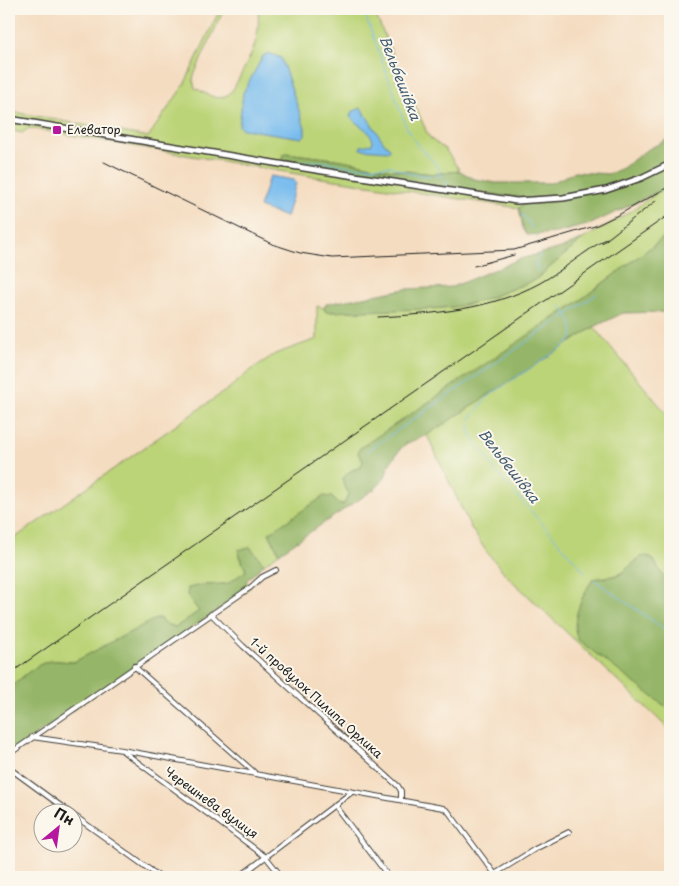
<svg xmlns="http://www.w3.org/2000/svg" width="679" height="886" viewBox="0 0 679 886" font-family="'Playpen Sans',sans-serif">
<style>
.green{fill:#bcd478;stroke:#6c784a}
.forest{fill:#95b668;stroke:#586942}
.water{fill:#78bcee;stroke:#4a6c85}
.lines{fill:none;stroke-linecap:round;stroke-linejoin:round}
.stream{stroke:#78bcee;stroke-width:1}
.minor-casing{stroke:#3c3935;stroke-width:6}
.tertiary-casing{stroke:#3c3935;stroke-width:8}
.minor{stroke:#fff;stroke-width:4}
.tertiary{stroke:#fff;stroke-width:5}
.rail{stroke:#1c1c1c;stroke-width:1}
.poi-dot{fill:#b5179e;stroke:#fbf7ec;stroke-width:2}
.labels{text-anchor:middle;stroke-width:4;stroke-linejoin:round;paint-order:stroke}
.poi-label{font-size:12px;fill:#1c1c1c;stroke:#fbf7ec;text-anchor:start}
.street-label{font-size:12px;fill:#1c1c1c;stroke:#fbf7ec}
.water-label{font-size:14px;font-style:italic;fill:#415c70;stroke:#fbf7ec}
</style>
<rect width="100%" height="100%" fill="#fbf7ec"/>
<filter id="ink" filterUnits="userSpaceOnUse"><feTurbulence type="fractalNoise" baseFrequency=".02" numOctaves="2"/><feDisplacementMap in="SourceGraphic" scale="10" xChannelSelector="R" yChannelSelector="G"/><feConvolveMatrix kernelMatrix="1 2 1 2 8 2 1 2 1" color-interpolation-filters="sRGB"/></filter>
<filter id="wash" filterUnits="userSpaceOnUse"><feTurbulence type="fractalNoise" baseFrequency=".0096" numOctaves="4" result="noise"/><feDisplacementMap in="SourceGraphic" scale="20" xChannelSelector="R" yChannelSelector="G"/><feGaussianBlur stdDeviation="1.12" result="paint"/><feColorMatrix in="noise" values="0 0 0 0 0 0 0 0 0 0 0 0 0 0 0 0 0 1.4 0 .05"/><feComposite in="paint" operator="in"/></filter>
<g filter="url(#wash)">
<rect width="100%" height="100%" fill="#f4dcc0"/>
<g class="green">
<path d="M220,9H224L194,75L193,80L195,88C210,95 221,106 234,88C249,58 261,43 258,9H373L428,135L432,140L445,149L460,171L434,174L386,169L342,160L285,153L282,159L456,190L527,198L526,201L519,208L309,176L29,128L22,133L9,130V111L148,137L184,85Z"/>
<path d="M670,184V233L579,301L358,453L363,461L361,467L350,471L344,487L349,493L344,504L337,503L334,499L269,533L279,553L264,564L250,547L238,551L246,571L227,584L201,585L187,595L199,611L176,627L168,625L159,618L74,662C67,662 55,660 50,661C35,664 21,679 9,688V542L228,389L255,367L275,354L317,339V306L324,308L326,312L442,308L470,304L491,297L535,280L583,239L628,213Z"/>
<path d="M594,327L670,418V582L661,574L654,560L636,561C621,576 613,577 593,579L670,678V730L507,576L486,551L471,528L427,435Z"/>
</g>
<g class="forest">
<path d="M670,138V184L660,191L591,224L556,233L527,235L523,228L519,208L526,202V198L456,190L281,159L285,153L342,160L386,169L434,174L460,171L474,179L495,183H551L575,172L609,174L623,168L645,151Z"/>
<path d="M670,233V310L664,312L623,313L594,327L427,435L407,443L401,448L388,466L385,478L376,488L279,553L269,533L324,496L332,497L340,505L344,504L349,493L343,484V478L350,471L361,467L363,461L358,453L360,448L579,301Z"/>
<path d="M583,239L535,280L481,301L454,307L431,309L326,312L324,308L326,304L406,289L452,287L520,259L565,247Z"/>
<path d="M250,547L264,564L246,581L251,587L9,754V688C21,679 35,664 50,661C55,660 67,662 74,662L151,621L159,618L168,625L176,627L199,611L187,595L188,588L201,585L227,584L246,571L238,550Z"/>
<path d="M648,556C659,562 659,576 670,582V710L578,640C569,622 583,594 593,579L619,575L641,557Z"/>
</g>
<g class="water">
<path d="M269,53L281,58L305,128V135L302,138L243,129L239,126L243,93L263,56Z"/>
<path d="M361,108L385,144L390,148L389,151L360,149L361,146L372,144L373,141C370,129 358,126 350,117L352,112Z"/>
<path d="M270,176L294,180L296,183L286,217L259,207Z"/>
</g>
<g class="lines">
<g class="stream">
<path d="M363,9L406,126L417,145L435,163L447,183L448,189"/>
<path d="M302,161L326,162L353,167L390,166L411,174L432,176L437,175L442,176"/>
<path d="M522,214L531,226V229"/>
<path d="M537,236V239"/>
<path d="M538,272L536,263L540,254"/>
<path d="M561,306C568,317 578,329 570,342L494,392L485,400L470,419L469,427L471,436L500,476L585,572"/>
<path d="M367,451L597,294"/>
<path d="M593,579L670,633"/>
</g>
</g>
</g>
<g filter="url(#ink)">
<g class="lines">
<g class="minor-casing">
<g id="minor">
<path d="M211,614L243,646L398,786L401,791V800"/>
<path d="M134,666L254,772"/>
<path d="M32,737L122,750L443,808L448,811L495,874"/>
<path d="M124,752L266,857L282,877"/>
<path d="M9,754L251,587L262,577L276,570"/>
<path d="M9,768L72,814"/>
<path d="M335,806L389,877"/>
<path d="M72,814L160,877"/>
<path d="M239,877L352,792"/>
<path d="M490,877L535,849L569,832"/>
</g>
</g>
<g class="tertiary-casing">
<path id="tertiary" d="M9,119L310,169L516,201L563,198L606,190L641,178L670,164"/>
</g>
<use href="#minor" class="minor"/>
<use href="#tertiary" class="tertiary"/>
<g class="rail">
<path d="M104,162L272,244L300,253L332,258L514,250L595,226L620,214L670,186"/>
<path d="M602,243L657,200"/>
<path d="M474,266L514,255"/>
<path d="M378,317C434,314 490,310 540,283C563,270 584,252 607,238"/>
<path d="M9,674L670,214"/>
</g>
</g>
</g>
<rect class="poi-dot" x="52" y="125" width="10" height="10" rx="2.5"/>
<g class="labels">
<g class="poi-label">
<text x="67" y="134">Елеватор</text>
</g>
<g class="street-label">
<text transform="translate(316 698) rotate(42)" y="4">1-й провулок Пилипа Орлика</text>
<text transform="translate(211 803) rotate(36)" y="4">Черешнева вулиця</text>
</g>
<g class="water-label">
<text transform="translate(400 78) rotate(69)" y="5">Вельбешівка</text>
<text transform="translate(509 466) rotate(52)" y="5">Вельбешівка</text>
</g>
</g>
<rect width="679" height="886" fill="none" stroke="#fbf7ec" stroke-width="30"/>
<g transform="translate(58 828) rotate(29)"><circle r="24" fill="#fbf7ec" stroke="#a29f99"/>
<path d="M0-4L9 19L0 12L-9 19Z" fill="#b5179e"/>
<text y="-8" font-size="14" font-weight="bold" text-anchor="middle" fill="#1c1c1c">Пн</text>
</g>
</svg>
